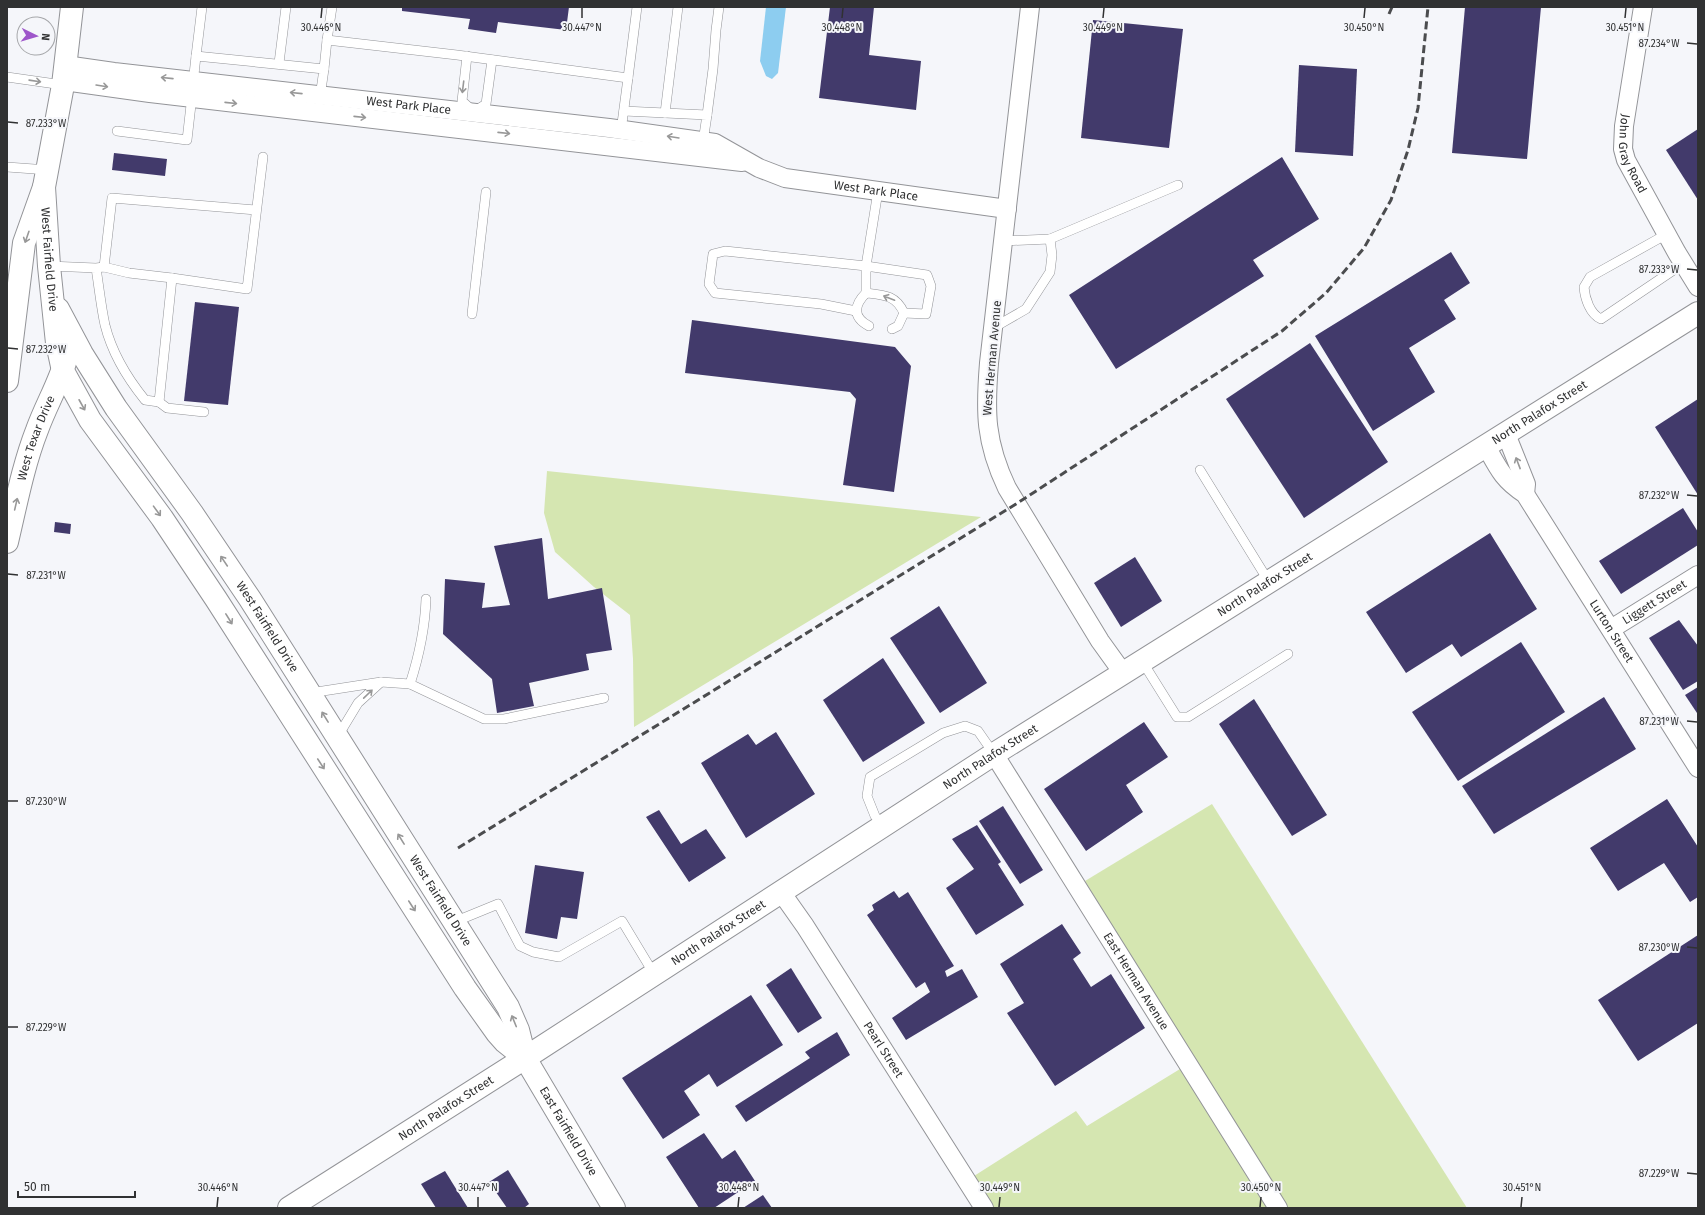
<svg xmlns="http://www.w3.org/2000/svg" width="1705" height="1215" viewBox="0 0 1705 1215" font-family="'Fira Sans',sans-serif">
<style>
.green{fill:#d5e6b1}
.water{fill:#8dcdf0}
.building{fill:#423a6b}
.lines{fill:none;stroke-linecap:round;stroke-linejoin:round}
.service-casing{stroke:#939498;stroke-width:10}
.minor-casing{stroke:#939498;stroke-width:20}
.secondary-casing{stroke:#939498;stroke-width:24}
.primary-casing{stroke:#939498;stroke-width:24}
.service{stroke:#fff;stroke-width:9}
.minor{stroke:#fff;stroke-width:18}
.secondary{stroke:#fff;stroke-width:22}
.primary{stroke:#fff;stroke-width:22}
.rail{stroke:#4b4c4e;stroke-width:3;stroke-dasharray:8 4;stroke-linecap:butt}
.oneway{stroke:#989898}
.ticks{fill:none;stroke:#303132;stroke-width:1.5}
.labels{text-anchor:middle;stroke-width:4;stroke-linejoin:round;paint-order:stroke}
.street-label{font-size:12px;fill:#303132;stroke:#f5f6fa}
.ticks-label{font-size:10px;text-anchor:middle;fill:#303132;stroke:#f5f6fa;stroke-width:4;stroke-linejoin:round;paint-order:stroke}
</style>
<rect width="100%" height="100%" fill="#f5f6fa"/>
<g class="green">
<path d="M547,471L981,517L634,727L633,659L630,615L594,587L555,552L544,513Z"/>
<path d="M1212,804L1467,1208H1288L1181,1038L1085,881Z"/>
<path d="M1180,1069L1268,1208H994L974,1176L1076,1111L1087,1126Z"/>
</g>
<path class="water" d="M766,7H786L778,73L772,79L766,76L760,61Z"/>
<g class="building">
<path d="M402,7H569L566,30L498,22L496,33L468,29L470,19L402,11Z"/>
<path d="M830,7H874L869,55L921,61L916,110L819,98Z"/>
<path d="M1465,7H1541L1527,159L1452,153Z"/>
<path d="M1093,20L1183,29L1169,148L1081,138Z"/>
<path d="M1299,65L1357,69L1353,156L1295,152Z"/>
<path d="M1698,129V200L1666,150Z"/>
<path d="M114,153L167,159L165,176L112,170Z"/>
<path d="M1282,157L1319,219L1253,260L1264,276L1116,369L1069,295Z"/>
<path d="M1451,252L1470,283L1444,300L1456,319L1409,348L1435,392L1373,431L1315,336Z"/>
<path d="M195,302L239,307L228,405L184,401Z"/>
<path d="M692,320L895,347L911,366L894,492L843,485L856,399L850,392L685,373Z"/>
<path d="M1310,343L1388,462L1304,518L1226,399Z"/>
<path d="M1698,399V495L1655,427Z"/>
<path d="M1683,508L1698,532V545L1621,594L1599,561Z"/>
<path d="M55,522L71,524L70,534L54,532Z"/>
<path d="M1490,533L1537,609L1461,657L1452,644L1406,673L1366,612Z"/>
<path d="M542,538L548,599L602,588L612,650L586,654L589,670L529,683L534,706L497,713L492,679L443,634L445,579L485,583L482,608L510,605L494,546Z"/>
<path d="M1135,557L1162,601L1121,627L1094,583Z"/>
<path d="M939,606L987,683L940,713L890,638Z"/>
<path d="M1679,620L1698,646V681L1683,690L1649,638Z"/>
<path d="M1521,642L1565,712L1458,781L1412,712Z"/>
<path d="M883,658L925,723L863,762L823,700Z"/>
<path d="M1698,687V712L1697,713L1685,695Z"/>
<path d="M1604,697L1636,749L1494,834L1462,786Z"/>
<path d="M1254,699L1327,815L1292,836L1219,724Z"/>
<path d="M1144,722L1168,757L1126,785L1143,812L1086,851L1044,789Z"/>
<path d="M776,732L815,794L746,838L701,763L748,734L756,745Z"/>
<path d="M1667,799L1698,847V897L1690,902L1664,863L1618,891L1590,848Z"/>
<path d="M1003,806L1043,870L1020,884L979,821Z"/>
<path d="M659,810L681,844L706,829L726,858L689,882L646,817Z"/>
<path d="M977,825L1001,862L998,864L1024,905L976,935L946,888L974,869L952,839Z"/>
<path d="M535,865L584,872L577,919L561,917L557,939L525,933Z"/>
<path d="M894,891L899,898L908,892L954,966L945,971L947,977L962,969L978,997L906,1040L892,1018L930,992L925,982L916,988L867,915L874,910L872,905Z"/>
<path d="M1062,924L1081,953L1073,959L1091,987L1111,974L1145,1028L1055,1086L1007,1013L1024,1003L1000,964Z"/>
<path d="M1698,935V1023L1638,1061L1598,1000Z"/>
<path d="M791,968L822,1018L798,1033L766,985Z"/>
<path d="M751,995L783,1045L717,1087L709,1074L684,1091L700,1115L663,1139L622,1078Z"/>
<path d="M837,1032L850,1055L746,1122L735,1106L810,1058L805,1052Z"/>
<path d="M704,1133L722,1159L735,1150L755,1181L714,1208H699L666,1157Z"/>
<path d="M508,1170L529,1204L524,1208H507L489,1182Z"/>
<path d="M445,1171L468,1208H436L421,1184Z"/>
<path d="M763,1195L772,1208H743Z"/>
</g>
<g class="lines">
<g class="service-casing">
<g id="service">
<path d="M327,40L332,7"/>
<path d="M196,56L202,7"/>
<path d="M467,56L462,101L472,110"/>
<path d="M279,63L286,7"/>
<path d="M324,69L327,40L457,55L628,78L621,131"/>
<path d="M7,77L63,85"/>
<path d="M628,78L637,7"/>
<path d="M193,84L196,56L324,69L320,97"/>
<path d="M475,111L486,104L492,60"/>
<path d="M624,111L707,115L703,142"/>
<path d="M665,113L678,7"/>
<path d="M707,115L713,69L716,30L719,7"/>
<path d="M117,131L187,140L192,96"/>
<path d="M7,167L48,170"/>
<path d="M1667,234L1590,277L1584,287C1585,299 1590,314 1601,319L1684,263"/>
<path d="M1050,239L1178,185"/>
<path d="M49,266L96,268C99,287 101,307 105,325C112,353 128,379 145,400L159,402L172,278L129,273L104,267L96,268"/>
<path d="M104,267L112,198L256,210"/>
<path d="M172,278L247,289L263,157"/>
<path d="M866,293C884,295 896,295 904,313"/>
<path d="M856,311L821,304L715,293L709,284L713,254L725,251L866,266L878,191"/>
<path d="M472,314L486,192"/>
<path d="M869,326C852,317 854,305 866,293V266L927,275L931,286L926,314L904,313"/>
<path d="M993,328L1026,309L1050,272L1052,255L1050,239L1003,241"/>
<path d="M892,329L898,326L904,313"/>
<path d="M159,402L167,408L204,412"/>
<path d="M1200,470L1269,582"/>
<path d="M1142,661L1177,717H1188L1288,654"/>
<path d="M381,682L410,684L484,719H504L604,698"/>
<path d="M410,684C419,656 425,628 426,599"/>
<path d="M310,693L381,682L358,703L338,736"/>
<path d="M883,826L875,816L867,796L870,777L943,733L965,726L978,731L994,754"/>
<path d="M454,922L498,904L520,946L533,952L559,957L622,921L654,974"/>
</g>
</g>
<g class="minor-casing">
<g id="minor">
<path d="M1030,7L989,363C985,412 985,442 1007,488L1100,641L1123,673"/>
<path id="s1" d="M1643,7L1624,126L1623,149L1626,160L1677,253L1698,287"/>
<path id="s2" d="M65,65L114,72L609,128L715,143L759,168L785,178L1007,209"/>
<path d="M64,81L150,93L742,162"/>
<path d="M1506,434L1526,484L1525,494"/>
<path id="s3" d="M1486,446C1498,468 1503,480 1525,494L1698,768"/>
<path id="s4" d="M1611,629L1698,575"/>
<path id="s5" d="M994,754L1278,1208"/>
<path id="s6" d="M781,892L805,926L984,1208"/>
</g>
</g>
<g class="secondary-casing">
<g id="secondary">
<path d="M7,381L24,243L44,187"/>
<path id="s7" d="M7,542C16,504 23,466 37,430C46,405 60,382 67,356"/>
</g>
</g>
<g class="primary-casing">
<g id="primary">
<path id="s8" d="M72,7L63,85L44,187L49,266L57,343L63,371L90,420L162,518L216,599L465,988L497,1033L505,1042L525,1058"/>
<path id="s9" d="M58,309L82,354L116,408L192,513L250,599L508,1007L518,1030L525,1058L614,1208"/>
<path id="s10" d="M289,1208L525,1058L994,754L1698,313"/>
</g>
</g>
<use href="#service" class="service"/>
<use href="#minor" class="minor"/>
<use href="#secondary" class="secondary"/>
<use href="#primary" class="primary"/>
<g class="rail">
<path d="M1389,14L1392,7"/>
<path d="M458,848L1016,504L1282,331L1326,293L1364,248L1391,200L1408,150L1418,108L1428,7"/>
</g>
</g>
<defs><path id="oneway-shaft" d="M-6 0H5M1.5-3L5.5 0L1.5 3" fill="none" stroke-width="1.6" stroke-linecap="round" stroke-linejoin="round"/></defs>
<g class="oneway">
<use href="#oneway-shaft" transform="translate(167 78) rotate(-174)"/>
<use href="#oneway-shaft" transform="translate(35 81) rotate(8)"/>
<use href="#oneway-shaft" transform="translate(102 86) rotate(9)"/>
<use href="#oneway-shaft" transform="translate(463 87) rotate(97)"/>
<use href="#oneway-shaft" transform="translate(296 93) rotate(-174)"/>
<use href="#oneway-shaft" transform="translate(231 103) rotate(6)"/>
<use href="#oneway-shaft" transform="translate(360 117) rotate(6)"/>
<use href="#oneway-shaft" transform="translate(504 133) rotate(6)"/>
<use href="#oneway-shaft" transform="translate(673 137) rotate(-171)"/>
<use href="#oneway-shaft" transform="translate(27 237) rotate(109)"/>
<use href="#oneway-shaft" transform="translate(889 298) rotate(-159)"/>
<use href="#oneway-shaft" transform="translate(82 405) rotate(61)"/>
<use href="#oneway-shaft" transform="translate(1518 463) rotate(-111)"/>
<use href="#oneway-shaft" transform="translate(16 504) rotate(-77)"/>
<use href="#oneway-shaft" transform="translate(157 511) rotate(54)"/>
<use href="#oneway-shaft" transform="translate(224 561) rotate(-124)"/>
<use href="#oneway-shaft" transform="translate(229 619) rotate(58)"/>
<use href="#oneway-shaft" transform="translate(368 694) rotate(-44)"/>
<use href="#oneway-shaft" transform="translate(325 717) rotate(-122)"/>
<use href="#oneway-shaft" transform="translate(321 764) rotate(57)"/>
<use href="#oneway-shaft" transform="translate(401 839) rotate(-122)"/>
<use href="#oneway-shaft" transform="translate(412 906) rotate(57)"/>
<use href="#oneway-shaft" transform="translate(514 1021) rotate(-112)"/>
</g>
<path class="ticks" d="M321,18L322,8M582,18V8M842,18L843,8M1103,18L1104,8M1364,18L1365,8M1625,18L1626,8M1687,43L1697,44M8,122L18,123M1687,269L1697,270M8,348L18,349M1687,495L1697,496M8,574L18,575M1687,721L1697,722M8,801H18M1687,947L1697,948M8,1027H18M1687,1173L1697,1174M217,1207L218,1197M478,1207V1197M738,1207L739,1197M999,1207L1000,1197M1260,1207L1261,1197M1521,1207L1522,1197"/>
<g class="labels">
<g class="street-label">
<text dy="4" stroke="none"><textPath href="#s2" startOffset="346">West Park Place</textPath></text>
<text dy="4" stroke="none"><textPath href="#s1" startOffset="150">John Gray Road</textPath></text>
<text dy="4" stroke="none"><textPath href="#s2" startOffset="825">West Park Place</textPath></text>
<text dy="4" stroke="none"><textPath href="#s8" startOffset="255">West Fairfield Drive</textPath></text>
<text transform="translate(992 358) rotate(-85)" y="4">West Herman Avenue</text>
<text dy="4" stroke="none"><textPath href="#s10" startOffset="1482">North Palafox Street</textPath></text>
<text dy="4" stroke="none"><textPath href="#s7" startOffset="108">West Texar Drive</textPath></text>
<text dy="4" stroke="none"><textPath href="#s10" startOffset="1158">North Palafox Street</textPath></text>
<text dy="4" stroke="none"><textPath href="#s4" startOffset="51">Liggett Street</textPath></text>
<text dy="4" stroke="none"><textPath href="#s9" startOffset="381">West Fairfield Drive</textPath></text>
<text dy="4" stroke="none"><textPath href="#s3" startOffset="225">Lurton Street</textPath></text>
<text dy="4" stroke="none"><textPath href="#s10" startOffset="834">North Palafox Street</textPath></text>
<text dy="4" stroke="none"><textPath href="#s9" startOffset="705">West Fairfield Drive</textPath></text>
<text dy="4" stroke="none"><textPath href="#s10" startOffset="510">North Palafox Street</textPath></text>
<text dy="4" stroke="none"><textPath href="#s5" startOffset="268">East Herman Avenue</textPath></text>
<text dy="4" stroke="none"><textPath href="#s6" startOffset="188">Pearl Street</textPath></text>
<text dy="4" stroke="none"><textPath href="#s10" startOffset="186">North Palafox Street</textPath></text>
<text dy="4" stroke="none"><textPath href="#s9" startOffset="970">East Fairfield Drive</textPath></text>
</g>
</g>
<g class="ticks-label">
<text x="321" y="31">30.446°N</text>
<text x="582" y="31">30.447°N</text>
<text x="842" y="31">30.448°N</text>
<text x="1103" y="31">30.449°N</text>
<text x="1364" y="31">30.450°N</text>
<text x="1625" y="31">30.451°N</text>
<text x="1659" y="47">87.234°W</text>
<text x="46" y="127">87.233°W</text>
<text x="1659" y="273">87.233°W</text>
<text x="46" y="353">87.232°W</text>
<text x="1659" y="499">87.232°W</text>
<text x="46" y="579">87.231°W</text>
<text x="1659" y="725">87.231°W</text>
<text x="46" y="805">87.230°W</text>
<text x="1659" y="951">87.230°W</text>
<text x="46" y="1031">87.229°W</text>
<text x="1659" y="1177">87.229°W</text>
<text x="218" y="1191">30.446°N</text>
<text x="478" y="1191">30.447°N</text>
<text x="739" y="1191">30.448°N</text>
<text x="1000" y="1191">30.449°N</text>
<text x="1261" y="1191">30.450°N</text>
<text x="1522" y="1191">30.451°N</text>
</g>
<rect width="1705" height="1215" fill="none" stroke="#303132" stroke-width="16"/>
<g transform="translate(36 36) rotate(95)"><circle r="19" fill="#f5f6fa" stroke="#a6a7aa"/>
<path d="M0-3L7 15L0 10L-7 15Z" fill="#9e56ca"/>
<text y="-6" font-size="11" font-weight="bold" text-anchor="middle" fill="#303132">N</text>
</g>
<path d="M18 1191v6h117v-6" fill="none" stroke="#303132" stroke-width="2"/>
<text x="24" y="1191" font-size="12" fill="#303132" stroke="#f5f6fa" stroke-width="3" paint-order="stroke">50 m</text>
</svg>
